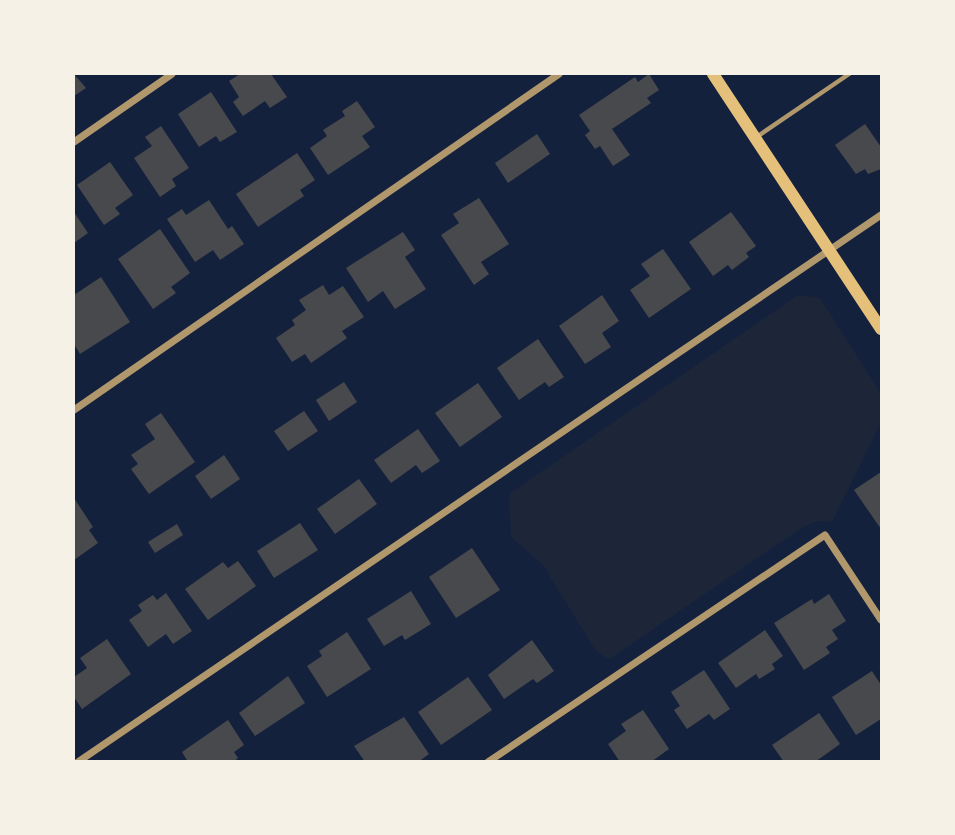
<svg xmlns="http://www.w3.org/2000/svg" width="955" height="835" viewBox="0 0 955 835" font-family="'Nunito Sans',sans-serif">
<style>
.green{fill:#1d2539}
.building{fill:#48494c}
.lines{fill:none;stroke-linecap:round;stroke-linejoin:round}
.service{stroke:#b1986c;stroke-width:4.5}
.minor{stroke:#b1986c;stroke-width:7}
.secondary{stroke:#e5c07b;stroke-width:12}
</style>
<rect width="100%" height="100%" fill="#14213d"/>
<path class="green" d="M798,295L820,298L881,394V422L832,522L818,521L803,527L608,660L595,650L543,565L511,537L509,494Z"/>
<g class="building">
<path d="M74,74L86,88L74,96Z"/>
<path d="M240,74H271L287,97L270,108L265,101L243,116L233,102L239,97L229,81Z"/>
<path d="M649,74L659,90L647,98L651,103L612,129L630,155L613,166L600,146L595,149L585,135L590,131L579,115L635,77L638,82Z"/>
<path d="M211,92L237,132L220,142L216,136L199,147L178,114Z"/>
<path d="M357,101L375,127L362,136L370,147L328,175L310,148L327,136L323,130L345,116L342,111Z"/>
<path d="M865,124L881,147V169L868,174L865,169L856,174L835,145Z"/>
<path d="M161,126L189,168L172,179L176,186L160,197L134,158L152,146L145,137Z"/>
<path d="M537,134L550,154L508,183L495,163Z"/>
<path d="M297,153L315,180L300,190L304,196L258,227L236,194Z"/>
<path d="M110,162L133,195L115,208L120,214L104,225L77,185Z"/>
<path d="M479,198L509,244L481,262L489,274L474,285L441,235L459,223L453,214Z"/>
<path d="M209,200L228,229L232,226L244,244L220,260L213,250L195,262L167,219L182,209L186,215Z"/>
<path d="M74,212L88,233L74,243Z"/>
<path d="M731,212L756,246L746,253L749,257L732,270L728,265L713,276L689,242Z"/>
<path d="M160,229L190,273L171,287L176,293L153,309L118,259Z"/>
<path d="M403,232L415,250L405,257L426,289L395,309L383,291L368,302L346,268Z"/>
<path d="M663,249L691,289L649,318L630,290L650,276L641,264Z"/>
<path d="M101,277L130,322L80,354L74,344V295Z"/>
<path d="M323,285L329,295L343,286L364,317L342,331L347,338L311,363L305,354L292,362L276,338L295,325L292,320L306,310L299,300Z"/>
<path d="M602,295L619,321L602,333L611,347L585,364L559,326Z"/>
<path d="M538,339L564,377L549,387L545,382L519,400L497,368Z"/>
<path d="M344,382L357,402L329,421L316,400Z"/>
<path d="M478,383L502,417L460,447L435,413Z"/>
<path d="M304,411L318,431L288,451L274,431Z"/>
<path d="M161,413L195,462L149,494L131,469L138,464L131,455L155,439L145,424Z"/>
<path d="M418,429L440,461L422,473L416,465L391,483L374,460Z"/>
<path d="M224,455L240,479L211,499L195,476Z"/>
<path d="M881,472V529L854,490Z"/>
<path d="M359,479L377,504L335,534L317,509Z"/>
<path d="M74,498L93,527L89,530L98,543L74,560Z"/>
<path d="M300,523L318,550L274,578L257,551Z"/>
<path d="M177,524L183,535L155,553L148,542Z"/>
<path d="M472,548L500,590L456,618L429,577Z"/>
<path d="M238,561L256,586L208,620L185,589L223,562L228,568Z"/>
<path d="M411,591L431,624L405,640L402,635L384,646L367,619Z"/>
<path d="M166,593L192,631L173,644L166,634L148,647L129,620L142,611L138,605L153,595L157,600Z"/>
<path d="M829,594L846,621L832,630L838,639L826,647L830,653L804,670L774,623L812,599L814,604Z"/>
<path d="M765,630L783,656L772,664L775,669L759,679L756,674L736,688L718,663Z"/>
<path d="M347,632L371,669L327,697L307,666L322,656L319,651Z"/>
<path d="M107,639L131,674L82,709L74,697V677L87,668L80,658Z"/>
<path d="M532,640L554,671L537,683L533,679L504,699L488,675Z"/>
<path d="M704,670L730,709L714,720L709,714L687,729L674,710L680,706L671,692Z"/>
<path d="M872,671L881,685V719L856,735L832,697Z"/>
<path d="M288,676L305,703L255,736L239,713Z"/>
<path d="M468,677L492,710L441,745L418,712Z"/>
<path d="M643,710L669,749L651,762H620L608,744L626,731L621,724Z"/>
<path d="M819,713L840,744L815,762H784L772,745Z"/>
<path d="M404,717L429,754L418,762H365L354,746Z"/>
<path d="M228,720L244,745L234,752L238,758L233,762H188L182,752Z"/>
</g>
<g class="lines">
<path class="service" d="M758,136L849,74"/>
<g class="minor">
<path d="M74,142L172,74"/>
<path d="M74,410L559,74"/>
<path d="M78,762L881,215"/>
<path d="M488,762L825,535L881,620"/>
</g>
<path class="secondary" d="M713,74L881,329"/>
</g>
<rect width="955" height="835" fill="none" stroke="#f6f1e7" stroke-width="150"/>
</svg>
